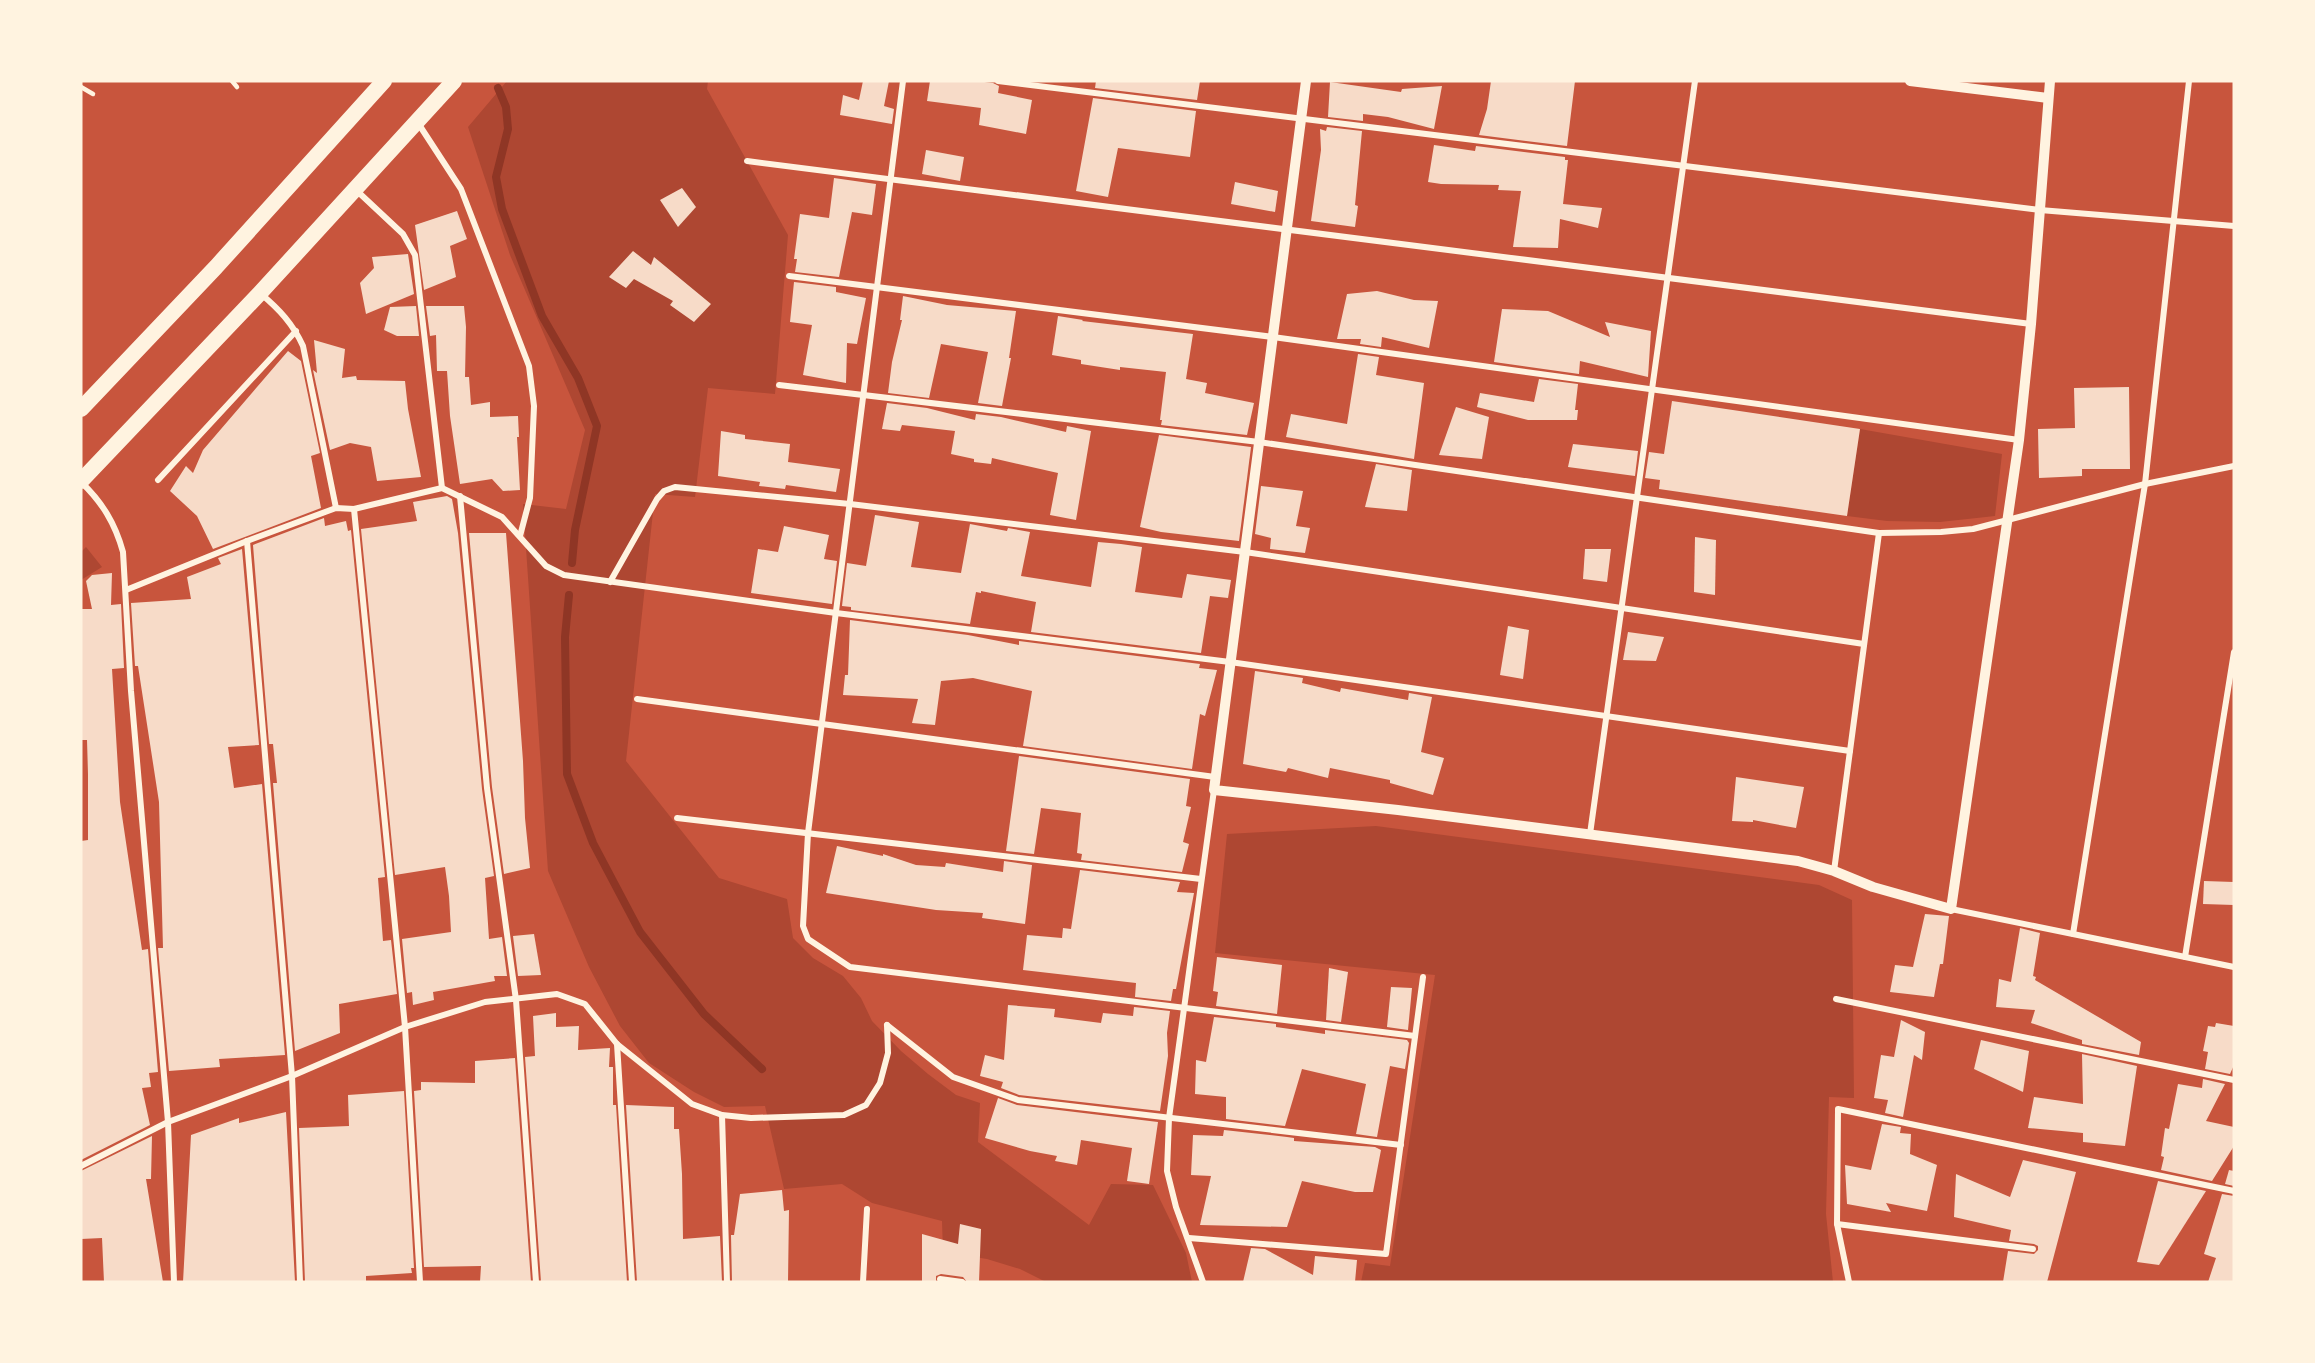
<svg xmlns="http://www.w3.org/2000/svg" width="2315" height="1363" viewBox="0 0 2315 1363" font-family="Helvetica,sans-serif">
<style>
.green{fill:#ae4732}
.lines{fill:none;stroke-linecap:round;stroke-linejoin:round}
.stream{stroke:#8f3625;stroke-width:8}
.building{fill:#f7dbc8}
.service{stroke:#fff3e0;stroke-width:4.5}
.minor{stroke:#fff3e0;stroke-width:6}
.tertiary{stroke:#fff3e0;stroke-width:10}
.trunk{stroke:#fff3e0;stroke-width:16}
</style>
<rect width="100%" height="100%" fill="#c8553d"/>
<g class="green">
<path d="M507,81H708L707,89L788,235L775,394L708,388L695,497L655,494L626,761L719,878L787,899L793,938L813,958L843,976L861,998L872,1021L901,1051L928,1074L956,1095L980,1103L978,1142L1089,1225L1111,1184L1153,1185L1186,1253L1192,1282H1046L1020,1269L987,1259L943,1252L942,1221L872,1203L842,1184L784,1189L765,1106L724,1107L694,1092L649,1063L620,1026L589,967L548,871L523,504L566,509L585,430L510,255L468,127Z"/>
<path d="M1860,429L2002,454L1995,516L1940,522L1887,521L1847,516Z"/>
<path d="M86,547L102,567L81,580V552Z"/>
<path d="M1376,826L1819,885L1852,900L1854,1098L1829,1097L1826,1214L1833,1282H1361L1365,1263L1390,1266L1435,975L1215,953L1227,834Z"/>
</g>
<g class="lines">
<g class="stream">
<path d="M498,88L506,107L508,129L496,177L502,209L542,316L578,378L597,426L575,530L572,563"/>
<path d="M569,595L565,637L567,774L593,843L640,932L704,1014L762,1069"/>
</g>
</g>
<g class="building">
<path d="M863,81H889L884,106L894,109L892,124L840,115L843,95L859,100Z"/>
<path d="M930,81H976L993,83L999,86L998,93L1032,100L1026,134L979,125L981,108L927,101Z"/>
<path d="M1096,81H1200L1197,100L1095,88Z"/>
<path d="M1491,81H1575L1567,146L1479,135L1487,109Z"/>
<path d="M1330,82L1401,92L1402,89L1442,86L1434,129L1388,117L1363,114V121L1328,117Z"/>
<path d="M1093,98L1196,111L1190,157L1118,148L1108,197L1076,191Z"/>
<path d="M1327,127L1362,131L1355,205L1358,206L1355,227L1311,221L1321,150L1320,129L1326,131Z"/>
<path d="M1434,145L1475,151L1476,146L1565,157V160H1568L1563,204L1602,208L1598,228L1560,219L1558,248L1513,247L1521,191L1498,190L1499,185L1441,184L1428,182Z"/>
<path d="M926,150L964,157L960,181L922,174Z"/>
<path d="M834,178L876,184L872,215L852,212L839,277L795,272L797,259H794L800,214L829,218Z"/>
<path d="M1235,182L1278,191L1275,212L1231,204Z"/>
<path d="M682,188L696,207L678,227L660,200Z"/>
<path d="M457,211L467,239L450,246L456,277L424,290L415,225Z"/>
<path d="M633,251L651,265L654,257L711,304L694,322L670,305L673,301L634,279L626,288L609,277Z"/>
<path d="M408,254L414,294L366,314L360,283L374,268L372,257Z"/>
<path d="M794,282L836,287V292L866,298L857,344L847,343L846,383L803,375L812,325L790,322Z"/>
<path d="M1377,291L1414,300L1438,301L1429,348L1382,337L1381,347L1360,344L1361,339H1337L1347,294Z"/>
<path d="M903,296L947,305L1016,311L1009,358H1011L1002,406L978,403L988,352L941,344L929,398L888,393L892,362L902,320H900Z"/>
<path d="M416,306L419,336H397L384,330L390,307Z"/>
<path d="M426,306H464L466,327L465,377H469L471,405L490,402V417L518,416L519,437H517L520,490L503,491L492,479L460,484L450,416L447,371H437L436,335L430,336Z"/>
<path d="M1502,309L1548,311L1610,337L1605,322L1651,331L1648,377L1580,361L1579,374L1494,362Z"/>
<path d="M1058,316L1083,320L1082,321L1193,334L1186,379L1207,383L1205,393L1254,403L1247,435L1161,425L1162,420H1160L1166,372L1120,367V370L1081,364V360L1052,355Z"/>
<path d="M314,340L345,349L342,378L356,376L357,380L405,381L408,409L421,477L377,481L371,447L350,443L330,450L313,370L317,373Z"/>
<path d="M288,351L301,361L320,453L311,456L321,508L213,549L197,516L170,491L186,466L193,473L203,450Z"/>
<path d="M1358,354L1379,357L1376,375L1424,383L1414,459L1286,437L1291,414L1347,424Z"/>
<path d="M1539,379L1578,384L1575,410H1578L1577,420H1528L1477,407L1480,393L1534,402Z"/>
<path d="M2129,387L2130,469H2082V476L2039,478L2038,429L2075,428L2074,388Z"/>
<path d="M1672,401L1860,429L1847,516L1659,489L1660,480L1645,478L1649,452L1664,454Z"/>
<path d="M887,403L927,408L975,420L976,414L1001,417L1066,432L1067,426L1091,431L1076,520L1050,515L1058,473L992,458L991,464L974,462V459L951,454L955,431L902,425L900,431L882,429Z"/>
<path d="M1456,407L1489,417L1482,459L1439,455Z"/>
<path d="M721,431L745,435V439L790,444L788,462L840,469L836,492L786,485L785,489L759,486L760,482L718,476Z"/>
<path d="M1159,435L1251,447L1239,541L1161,532L1140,527Z"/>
<path d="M1573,444L1638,451L1635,476L1568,467Z"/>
<path d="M1376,464L1412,470L1407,511L1365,507Z"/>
<path d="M1261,486L1303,491L1296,526L1310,528L1305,553L1270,549L1271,538L1255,534Z"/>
<path d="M447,496L452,499L458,533L482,789L494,876L485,878L489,939L502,937L507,976H494L495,981L433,992L434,1000L413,1005L412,992L407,993L402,939L451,932L449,896L445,867L395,875L361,529L417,521L413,502Z"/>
<path d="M875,515L919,522L911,567L961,573L970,524L1007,531L1008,528L1030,532L1021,576L1091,587L1098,542L1121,544L1142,547L1135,592L1182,598L1187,574L1231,580L1228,598L1210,596L1201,653L1031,632L1036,602L981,591V593L976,592L970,624L851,610V607L842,606L847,563L866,566Z"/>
<path d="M324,518L325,526L346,521L348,531L351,530L385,877L378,878L383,941L391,940L397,994L339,1004L340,1033L295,1051L273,783H277L273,744H269L253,545Z"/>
<path d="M784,526L829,535L824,559L837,561L832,604L751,593L758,549L778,552Z"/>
<path d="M469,533H506L523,761L525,818L530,868L504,874L492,787Z"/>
<path d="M1695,537L1716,540L1715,595L1694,592Z"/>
<path d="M242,549L259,745L228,747L234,788L262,784L285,1055L219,1059L220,1067L169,1071L158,948H163L159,802L138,666H135L131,603L191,599L187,577L221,564L218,558Z"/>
<path d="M1585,549H1611L1607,582L1583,579Z"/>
<path d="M112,573L111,605L121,604L124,668L112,669L120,802L142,950L148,949L158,1072L149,1073L151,1087L142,1088L150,1125L81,1160V841L88,840V774L87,740H81V609H92L86,581L92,575Z"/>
<path d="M850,620L968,635L1019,645V641L1200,664L1199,668L1217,670L1205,716L1200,714L1192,769L1023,746L1032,691L973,678L941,681L935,725L912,723L918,699L843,695L845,675H848Z"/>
<path d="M1508,626L1529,630L1523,679L1500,675Z"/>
<path d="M1628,632L1664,637L1656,661L1623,660Z"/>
<path d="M1255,671L1303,678L1302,683L1340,692L1341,688L1408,700L1409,693L1432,697L1421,752L1444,758L1433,795L1390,783V780L1330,768L1328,778L1288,768L1286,772L1243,764Z"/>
<path d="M1019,756L1190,779L1186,806L1191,807L1183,842L1189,844L1182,872L1081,860L1082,854L1077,853L1081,813L1041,808L1034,854L1006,851Z"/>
<path d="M1736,777L1804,787L1796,828L1753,820V822L1732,821Z"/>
<path d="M837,846L883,856V854L916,865L945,867L946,863L1003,872L1004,861L1032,865L1025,924L982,918L983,913L936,910L826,893Z"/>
<path d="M1080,870L1180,882L1177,892L1194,893L1176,989H1173L1171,1001L1135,997L1136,983L1023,970L1027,935L1062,938L1063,928L1071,929Z"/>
<path d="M2204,881L2234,882V905L2203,904Z"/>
<path d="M1925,914L1949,916L1943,964H1940L1934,997L1890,992L1895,965L1913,967Z"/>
<path d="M2020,928L2040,933L2033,976L2036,977L2035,980L2141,1042L2139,1055L2082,1044V1040L2031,1023L2035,1010L1996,1007L1999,979L2011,982Z"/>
<path d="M534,934L541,975L518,976L513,936Z"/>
<path d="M1217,957L1282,965L1277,1014L1216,1006L1218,992L1213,991Z"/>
<path d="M1329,968L1348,972L1341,1022L1326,1020Z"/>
<path d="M1391,987L1412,988L1408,1030L1387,1027Z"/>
<path d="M1008,1005L1055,1009L1054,1017L1101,1023L1103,1013L1133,1016L1134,1007L1170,1011L1167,1033L1168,1056L1160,1111L1019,1095L1001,1088L1003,1082L980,1076L985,1055L1004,1060Z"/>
<path d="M556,1013V1027L579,1026L578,1050L610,1048L609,1067H613V1105H616L627,1282H541L525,1057L535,1056L533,1016Z"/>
<path d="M1214,1017L1276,1024V1027L1325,1034V1030L1407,1040L1409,1043L1405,1069L1390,1066L1377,1137L1356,1134L1366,1084L1302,1069L1285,1126L1226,1119V1097L1195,1094L1196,1060L1206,1062Z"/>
<path d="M1901,1020L1925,1032L1922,1060L1914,1055L1903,1117L1885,1113L1888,1100L1874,1098L1881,1055L1894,1057Z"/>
<path d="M2216,1023L2234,1026V1065L2230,1074L2205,1069L2208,1052L2203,1051L2208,1026L2215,1027Z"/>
<path d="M1981,1040L2029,1051L2023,1092L1974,1069Z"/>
<path d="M2082,1054L2137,1066L2125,1146L2083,1142V1133L2028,1128L2034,1097L2083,1104Z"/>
<path d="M515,1058L531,1282H480L481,1266L424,1267L414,1091L421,1090V1082L475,1083V1061Z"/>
<path d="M2203,1079L2225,1084L2206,1121L2234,1127V1146L2212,1181L2161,1170L2164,1157L2161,1156L2165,1128L2169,1129L2178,1084L2202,1088Z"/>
<path d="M404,1091L414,1268H411L412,1273L366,1276V1282H305L299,1128L349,1126L348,1095Z"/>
<path d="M998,1098L1017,1105L1158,1122L1149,1184L1127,1181L1132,1148L1081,1140L1077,1165L1055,1161L1057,1156L1030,1151L985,1138Z"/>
<path d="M626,1105L674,1107V1129H679L682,1174L683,1239L720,1236L722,1282H637Z"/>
<path d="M286,1112L295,1282H183L191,1135L239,1118V1123Z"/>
<path d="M1882,1124L1901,1127L1900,1133L1911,1134L1910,1154L1937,1165L1927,1211L1886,1203L1891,1212L1847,1204L1845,1165L1871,1170Z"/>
<path d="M1224,1130L1287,1137L1294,1138V1141L1375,1147L1381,1150L1373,1192H1355L1302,1181L1287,1227L1200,1225L1211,1176L1191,1175L1193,1135L1223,1136Z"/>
<path d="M152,1136L151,1179H146L163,1282H104L102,1238L81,1239V1171Z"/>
<path d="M2023,1160L2076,1172L2047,1282H2003L2008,1251L2034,1254L2038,1250V1246L2034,1244L2009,1241L2011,1230L1954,1217L1956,1174L2010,1197Z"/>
<path d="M2229,1170L2234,1171V1186L2225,1184Z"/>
<path d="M2158,1181L2206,1191L2159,1265L2137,1262Z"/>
<path d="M782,1190L784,1211L789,1210L788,1282H732L731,1235H734L740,1194Z"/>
<path d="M2222,1194L2234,1196V1282H2208L2216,1258L2204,1254Z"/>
<path d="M960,1224L981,1229L979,1282H967L963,1277L941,1274L936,1276V1282H922V1234L958,1244Z"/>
<path d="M1251,1248L1265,1249L1313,1275L1315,1256L1357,1260L1355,1282H1243Z"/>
</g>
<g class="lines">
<g class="service">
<path d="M232,81L237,87"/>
<path d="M81,87L93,94"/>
</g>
<g class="minor">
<path d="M903,81L808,833L803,926L808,939L850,967L1415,1036"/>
<path d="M998,81L2040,210L2234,226"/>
<path d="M418,123L461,189L529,366L534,406L530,498L520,536"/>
<path d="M747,161L2031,324"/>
<path d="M356,190L403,234L415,255L442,488"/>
<path d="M789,276L1273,337L2019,440"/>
<path d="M261,294C279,309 293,324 303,346L336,508"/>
<path d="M779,385L1259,442L1879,533L1941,532L1973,529L2145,484L2234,466"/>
<path d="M158,480L296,331"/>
<path d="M81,482C102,502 115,523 123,552L131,691L168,1122L174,1282"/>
<path d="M460,496L487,788L516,1000L536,1282"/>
<path d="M354,509L405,1027L420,1282"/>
<path d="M247,541L292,1076L300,1282"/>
<path d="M610,582L657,499L664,491L675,487L850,504L1245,552L1864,644"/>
<path d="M126,590L247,541L336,508L354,509L442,488L502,517L546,566L564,575L836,613L1230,662L1850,751"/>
<path d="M637,699L1215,777"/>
<path d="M677,818L1201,879"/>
<path d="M1590,834L1695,81"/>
<path d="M1834,871L1879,533"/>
<path d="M1951,909L2234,967"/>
<path d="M2073,934L2145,484L2189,81"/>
<path d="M2185,957L2234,652"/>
<path d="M1836,999L2234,1080"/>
<path d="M887,1025L953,1077L1018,1100L1401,1145"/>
<path d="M617,1044L632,1282"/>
<path d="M722,1115L727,1282"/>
<path d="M81,1166L168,1122L292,1076L405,1027L485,1002L557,994L585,1004L617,1044L692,1104L722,1115L751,1118L844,1115L866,1105L880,1083L888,1053L887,1025"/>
<path d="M1837,1224L2033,1249"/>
<path d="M1189,1238L1386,1254L1423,977"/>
<path d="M940,1279L962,1282"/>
<path d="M863,1282L867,1209"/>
<path d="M1203,1282L1176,1207L1167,1171L1169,1118L1214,790"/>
<path d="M1849,1282L1837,1224L1838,1109L2234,1191"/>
</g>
<g class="tertiary">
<path d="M1306,81L1214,790L1398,810L1798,861L1834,871L1873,887L1951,909L2019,440L2031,324L2050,81"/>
<path d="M1910,81L2048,98"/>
</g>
<g class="trunk">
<path d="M81,409L216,267L384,81"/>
<path d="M81,481L260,293L454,81"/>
</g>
</g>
<rect width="2315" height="1363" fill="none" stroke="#fff3e0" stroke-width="165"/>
</svg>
